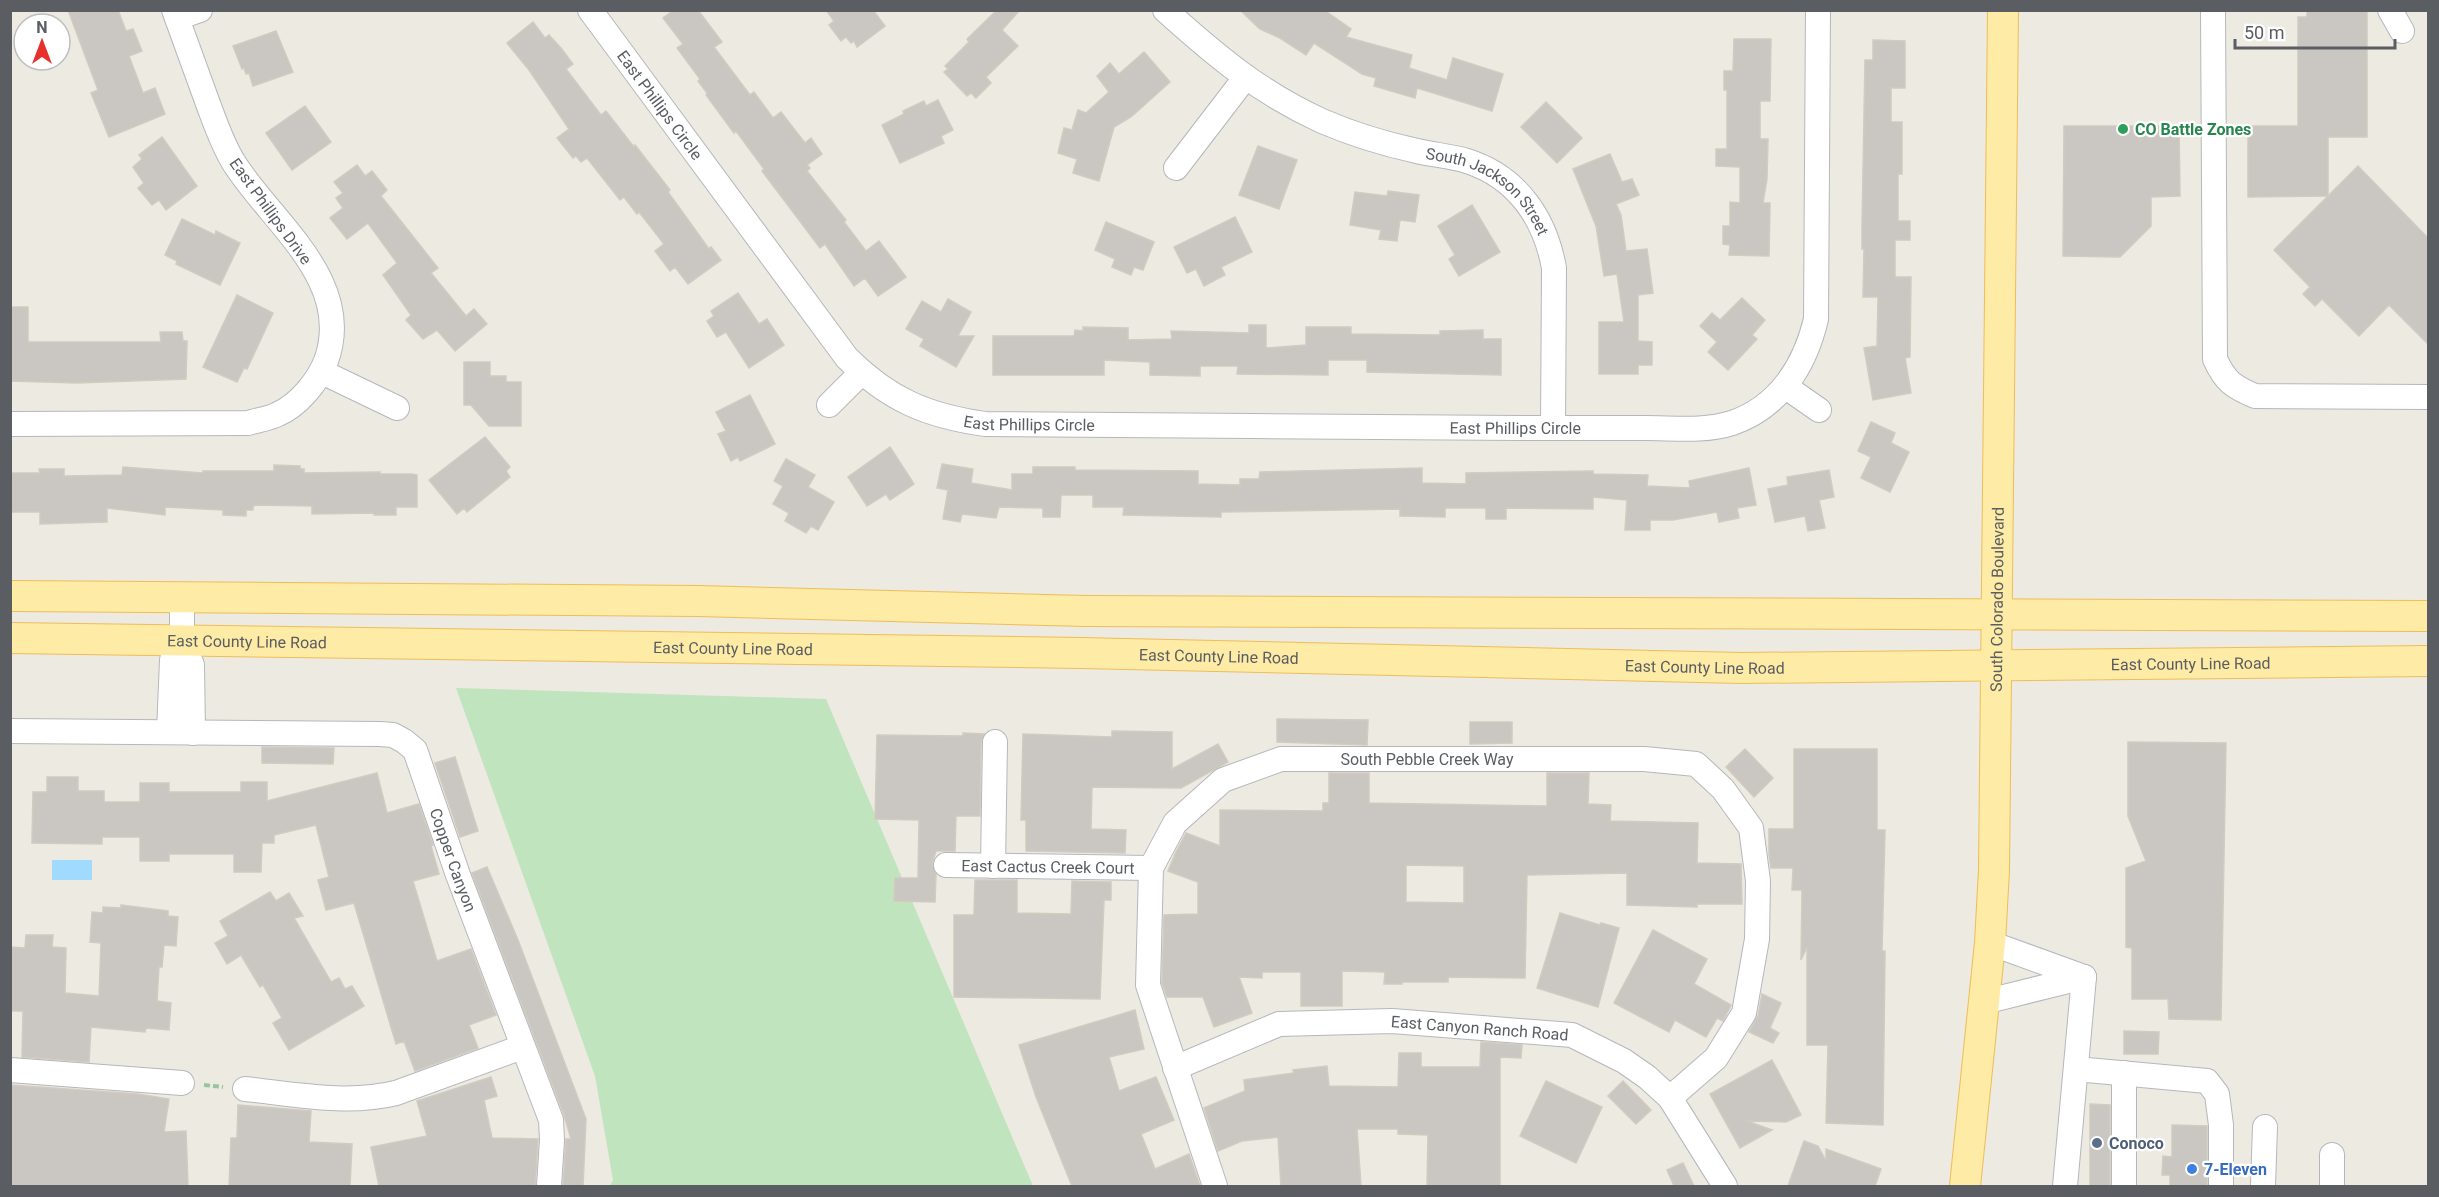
<svg xmlns="http://www.w3.org/2000/svg" width="2439" height="1197" viewBox="0 0 2439 1197" font-family="Roboto,sans-serif">
<style>
.green{fill:#c0e4bd}
.water{fill:#a0dafe}
.building{fill:#cac6c1;stroke:#d1cbc0;stroke-width:1.5;fill-rule:evenodd}
.lines{fill:none;stroke-linecap:round;stroke-linejoin:round}
.minor-casing{stroke:#b4b8bc;stroke-width:26}
.major-casing{stroke:#f0bd57;stroke-width:32}
.path{stroke:#97c5a2;stroke-width:4;stroke-dasharray:6 3;stroke-linecap:butt}
.minor{stroke:#fff;stroke-width:24}
.major{stroke:#feeba5;stroke-width:30}
.leisure-dot{fill:#2e9e5b;stroke:#fff;stroke-width:2}
.service-dot{fill:#5c6f8a;stroke:#fff;stroke-width:2}
.shop-dot{fill:#3f7fe0;stroke:#fff;stroke-width:2}
.labels{text-anchor:middle;stroke-width:4.5;stroke-linejoin:round;paint-order:stroke}
.street-label{font-size:16px;fill:#5a5e62;stroke:#fff}
.leisure-label{font-size:16px;font-weight:bold;fill:#27864d;stroke:#fff;text-anchor:start}
.service-label{font-size:16px;font-weight:bold;fill:#4e5e75;stroke:#fff;text-anchor:start}
.shop-label{font-size:16px;font-weight:bold;fill:#366cbe;stroke:#fff;text-anchor:start}
</style>
<rect width="100%" height="100%" fill="#edeae1"/>
<path class="green" d="M456,688L826,699L1033,1186H610L613,1180L595,1076Z"/>
<rect class="water" x="52" y="860" width="40" height="20"/>
<g class="building">
<path d="M68,10H118L126,31L133,29L142,51L129,56L143,93L155,88L165,114L109,137L91,93L98,90Z"/>
<path d="M674,10H698L722,42L714,47L750,95L754,92L773,118L781,112L805,143L811,138L822,154L807,165L810,168L807,171L846,220L844,222L866,251L879,241L906,277L878,296L865,278L854,286L825,244L820,248L762,171L764,169L736,131L734,133L706,95L707,93L698,81L700,79L677,48L683,44L663,18Z"/>
<path d="M826,10H873L885,26L857,47L854,41L851,43L846,37L841,41L829,25L834,21Z"/>
<path d="M997,10H1020L1002,30L1018,46L986,77L991,83L976,98L971,93L967,96L944,72L948,69L945,66L969,42L967,39Z"/>
<path d="M1240,10H1324L1351,29L1346,37L1412,55L1409,68L1447,80L1453,58L1503,74L1492,111L1417,88L1415,98L1374,86L1376,78L1362,74L1314,43L1306,55L1280,38L1260,29Z"/>
<path d="M2307,10H2367V137H2328V196L2248,197V126H2298V17H2307Z"/>
<path d="M533,22L545,38L549,35L561,48L573,64L566,69L601,115L606,111L634,147L635,145L670,190L668,192L709,249L711,247L721,260L688,284L675,267L670,271L655,251L664,244L639,212L637,214L624,197L620,200L587,158L581,162L576,156L573,158L557,138L569,129L529,70L507,43Z"/>
<path d="M276,31L293,72L253,86L249,73L246,74L244,68L242,69L233,46Z"/>
<path d="M1734,39H1771L1770,101H1760V139H1768L1767,179L1763,203H1770L1769,256L1729,255L1730,245L1723,244V226H1730V202L1740,203V167L1716,166V149H1727V90H1724V71H1733Z"/>
<path d="M1873,40L1905,41V88H1891V122H1902V174H1898V221H1910V240H1895V277H1911L1910,357L1905,358L1911,393L1873,400L1864,348L1877,346L1878,297H1863L1864,249H1862V227L1865,60H1873Z"/>
<path d="M1144,52L1170,82L1131,117L1114,127L1099,181L1073,173L1077,159L1058,153L1064,128L1072,130L1078,110L1086,113L1109,92L1097,76L1110,63L1119,74Z"/>
<path d="M938,100L953,130L941,136L944,143L900,163L882,125L904,114L903,111L924,101L926,106Z"/>
<path d="M1546,102L1582,138L1557,163L1521,127Z"/>
<path d="M305,106L331,142L292,170L266,133Z"/>
<path d="M2064,126H2179L2180,196L2151,197V226L2120,257L2063,256Z"/>
<path d="M162,137L197,186L166,210L159,200L152,205L138,188L144,183L133,167L142,159L139,155Z"/>
<path d="M1258,146L1297,160L1279,209L1239,195Z"/>
<path d="M1610,154L1622,182L1632,179L1639,195L1616,204L1621,215L1626,251L1647,249L1653,293L1638,295V341L1652,342V365H1638V374H1599V322H1624L1617,274L1604,276L1596,226L1573,169Z"/>
<path d="M357,165L365,176L372,171L387,190L381,196L438,268L431,273L466,316L474,309L487,324L455,351L437,330L423,339L406,320L411,315L383,275L397,263L368,223L347,239L330,218L343,208L336,198L343,193L334,182Z"/>
<path d="M2358,166L2428,238V344L2389,305L2359,336L2322,299L2315,306L2303,294L2310,287L2274,250Z"/>
<path d="M1388,191L1419,195L1415,222L1400,220L1397,241L1379,239L1381,230L1350,225L1355,192L1387,196Z"/>
<path d="M1472,205L1500,252L1459,276L1449,259L1455,255L1438,226Z"/>
<path d="M1235,217L1252,252L1221,267L1225,275L1204,286L1196,269L1187,273L1174,247Z"/>
<path d="M182,219L215,235L216,231L240,243L220,285L176,264L177,261L165,255Z"/>
<path d="M1106,222L1154,242L1143,270L1134,267L1131,275L1112,267L1115,259L1095,250Z"/>
<path d="M738,293L759,324L767,319L784,345L749,368L726,332L717,337L707,321L714,316L711,311Z"/>
<path d="M237,295L273,313L247,369L244,368L237,382L203,367Z"/>
<path d="M1742,298L1765,320L1752,335L1757,339L1728,370L1708,352L1717,342L1700,326L1712,313L1720,320Z"/>
<path d="M948,299L971,312L958,336H974L956,367L920,346L924,339L906,329L922,301L941,312Z"/>
<path d="M10,307H28V342H161L160,332H182L183,341H187L186,379L77,383L10,381Z"/>
<path d="M1249,325H1266V348L1306,345V327H1351V334L1440,335V331L1483,330V339H1501V375L1367,372V360H1328V375L1237,374L1238,366H1200V376L1150,375V362L1104,360V375H993V336H1074L1075,330L1083,331V327L1128,328V340L1172,339L1171,331L1249,333Z"/>
<path d="M464,362H490V376H506V382H521V426H489L471,405H464Z"/>
<path d="M750,395L775,444L740,461L738,457L731,461L718,434L726,431L716,412Z"/>
<path d="M1871,422L1895,433L1891,443L1909,452L1890,492L1861,478L1871,457L1858,451Z"/>
<path d="M485,437L510,467L506,471L510,477L467,512L464,508L457,514L429,480Z"/>
<path d="M890,447L914,484L890,500L886,494L867,506L848,477Z"/>
<path d="M786,459L815,475L808,487L834,502L818,530L811,526L806,533L785,521L789,513L773,504L783,486L774,481Z"/>
<path d="M942,464L973,469L971,483L1012,490V474H1033V467H1075V470L1198,471V484L1240,485V479H1259L1260,472L1422,468V483L1466,484V473L1593,471V474L1648,475L1647,486L1690,488L1689,481L1749,468L1756,505L1737,508L1739,518L1719,522L1717,512L1673,520H1650V530H1625L1627,500L1593,497V509L1506,508V519H1486V508H1445V517L1400,516V509L1221,512V517L1123,515L1124,507H1093V495H1061L1060,517H1043V508L999,507L996,518L962,514L960,522L943,519L948,490L937,488Z"/>
<path d="M274,465L300,466V469H304V473L380,472V474H412L417,475V507H396V515H374V513L312,514V506L258,505L253,506V510H246V516L223,515V510L165,507V515L107,508V522L40,524V512H10V473H40L39,469H64V476L122,475L123,467L203,473V471H274Z"/>
<path d="M1829,470L1834,497L1819,500L1825,528L1808,531L1805,516L1775,522L1768,489L1788,485L1787,477Z"/>
<path d="M1277,719L1368,720L1367,745L1277,742Z"/>
<path d="M1470,722H1512V743L1470,744Z"/>
<path d="M1112,731L1172,732V769L1218,744L1228,762L1181,788L1092,787L1091,829L1126,830L1125,853L1026,851V820H1021L1023,734L1112,737Z"/>
<path d="M963,733L984,734L981,742L980,816H956L955,851H936L932,864L936,874L935,902L894,901L895,878H918L919,820L875,819L877,735L963,736Z"/>
<path d="M2128,742L2226,743L2221,1020L2169,1019L2168,999H2132V948L2126,947V868L2146,861L2128,816Z"/>
<path d="M262,747L334,748L333,764L262,763Z"/>
<path d="M1745,749L1773,778L1754,797L1726,767Z"/>
<path d="M1794,749H1877V830H1885L1882,951H1885L1883,1125L1826,1123L1828,1045H1807V947L1801,960L1802,890H1792L1793,868H1771L1769,854V829H1794Z"/>
<path d="M455,757L478,831L460,837L435,763Z"/>
<path d="M377,773L387,813L419,804L433,845L431,846L439,874L413,881L437,961L471,949L496,1015L469,1025L478,1048L415,1071L404,1041L396,1044L354,903L326,910L318,880L329,877L316,825L274,835V843H262L261,872H234V854H169V861H140V837H102V844L32,843L33,792H47V777H78V791H104V802H140V783H169V792H241V782H267V801Z"/>
<path d="M1329,773H1369V803L1547,806V773H1589L1588,804L1611,805L1610,821L1698,823L1697,863L1741,864L1742,904H1697V907L1627,905V873L1527,875L1525,978L1448,977V982H1402V984H1384L1385,972L1342,971V1006H1301V972H1262V978L1239,977L1252,1013L1214,1027L1203,997H1167L1162,983L1164,915L1198,914V882L1168,871L1176,852L1186,833L1220,846V810L1323,811V803H1329ZM1406,865L1464,866V903L1406,902Z"/>
<path d="M487,867L518,940L586,1119L583,1186H563L566,1139H571L564,1115L472,873Z"/>
<path d="M975,880H1017V913L1071,914L1072,881L1111,882V900H1104L1100,999L954,997V915H974Z"/>
<path d="M270,892L276,901L289,893L303,916L294,918L331,982L339,978L345,989L352,986L364,1006L289,1050L273,1023L282,1018L263,985L260,987L241,955L227,964L215,943L228,936L220,921Z"/>
<path d="M121,905L168,911V916L178,917L176,946L164,945L162,967H159L157,1001L171,1003L169,1030L146,1028L145,1032L91,1027L89,1062L22,1057L23,1011H10V947L25,948L26,935H53L52,947L66,948L65,993L99,996L101,943L90,942L92,912L103,913V907L121,908Z"/>
<path d="M1560,913L1600,925L1601,923L1619,928L1598,1007L1537,988Z"/>
<path d="M1653,930L1707,959L1694,984L1731,1005L1723,1021L1717,1018L1706,1037L1675,1020L1669,1032L1614,1003Z"/>
<path d="M1762,994L1781,1003L1770,1028L1779,1033L1773,1043L1749,1032L1758,1016Z"/>
<path d="M1135,1010L1144,1049L1109,1057L1119,1091L1156,1077L1174,1120L1141,1134L1155,1169L1189,1154L1200,1186H1072L1036,1097L1019,1045Z"/>
<path d="M2124,1031L2159,1032L2158,1054H2124Z"/>
<path d="M1481,1042L1522,1045L1521,1058L1500,1057V1186H1427L1428,1135L1398,1134V1129H1357L1361,1186H1281L1278,1137L1242,1141L1218,1151L1204,1108L1245,1091L1244,1080L1294,1073L1293,1070L1327,1066L1329,1086L1398,1087L1399,1053H1421V1067H1480Z"/>
<path d="M1772,1060L1801,1115L1786,1122L1747,1121L1772,1130L1740,1148L1710,1094Z"/>
<path d="M491,1077L497,1096L484,1100L492,1138L538,1139L535,1186H379L371,1147L427,1136L417,1101Z"/>
<path d="M1546,1081L1602,1107L1576,1163L1520,1136Z"/>
<path d="M1623,1081L1651,1110L1636,1124L1608,1096Z"/>
<path d="M10,1085L138,1094L169,1099L164,1132L186,1131L188,1186H10Z"/>
<path d="M2090,1104L2110,1105V1186H2090Z"/>
<path d="M238,1105L311,1111L309,1142L352,1144L350,1186H229L231,1138H237Z"/>
<path d="M2172,1125L2207,1126V1186H2170V1175H2162L2163,1156L2172,1157Z"/>
<path d="M1804,1141L1818,1146L1826,1161V1149L1881,1169L1875,1186H1788Z"/>
<path d="M1683,1163L1694,1186H1674L1667,1170Z"/>
</g>
<g class="lines">
<g class="minor-casing">
<g id="minor">
<path id="s1" d="M590,10L847,358C889,400 928,416 985,424C1163,425 1341,427 1519,428C1562,428 1604,428 1646,428C1674,428 1704,432 1732,423C1779,407 1805,366 1816,319L1818,10"/>
<path id="s2" d="M1165,10C1215,55 1260,93 1322,121C1352,134 1385,144 1417,151C1434,155 1451,156 1467,161C1517,177 1545,218 1554,268L1553,428"/>
<path d="M2213,10L2215,359C2225,381 2233,387 2255,396L2428,397"/>
<path d="M2390,10L2402,31"/>
<path d="M177,18L200,10"/>
<path d="M1176,168L1245,78"/>
<path d="M322,372L397,408"/>
<path d="M1786,387L1819,410"/>
<path d="M829,405L862,372"/>
<path d="M10,424L248,423C257,420 269,419 278,414C299,405 318,381 326,361C355,281 272,223 234,163C222,144 215,122 207,101C196,71 185,40 174,10"/>
<path d="M182,597V639L192,665L193,733"/>
<path id="s3" d="M10,731L380,734L393,735L404,741L415,750L458,875L551,1120L552,1140L549,1186"/>
<path d="M169,732L172,660L182,639"/>
<path id="s4" d="M946,865L1151,868"/>
<path d="M993,866L995,742"/>
<path d="M1990,943L2084,977"/>
<path d="M1984,1002L2084,977"/>
<path id="s5" d="M1175,1068L1279,1024L1392,1021L1572,1035L1624,1061L1647,1077L1670,1098L1725,1186"/>
<path d="M2076,1069L2207,1081L2217,1094L2221,1125V1186"/>
<path d="M10,1070L182,1083"/>
<path d="M2124,1073V1186"/>
<path d="M245,1089C295,1094 347,1105 396,1093L522,1047"/>
<path id="s6" d="M1215,1186L1148,985L1151,868L1175,823L1223,780L1281,759H1644L1696,764L1723,789L1751,828L1758,881L1757,939L1744,1013L1716,1058L1670,1098"/>
<path d="M2065,1186L2084,977"/>
<path d="M2263,1186L2265,1127"/>
<path d="M2332,1186V1155"/>
</g>
</g>
<g class="major-casing">
<g id="major">
<path d="M10,596L698,601L1086,611L2428,616"/>
<path id="s7" d="M10,638L1081,653L1742,668L2428,661"/>
<path id="s8" d="M1965,1186L1990,943L1994,870L2003,10"/>
</g>
</g>
<path class="path" d="M204,1085L223,1087"/>
<use href="#minor" class="minor"/>
<use href="#major" class="major"/>
</g>
<circle class="leisure-dot" cx="2123" cy="129" r="6"/>
<circle class="service-dot" cx="2097" cy="1143" r="6"/>
<circle class="shop-dot" cx="2192" cy="1169" r="6"/>
<g class="labels">
<g class="street-label">
<text dy="6" stroke="none"><textPath href="#s1" startOffset="118">East Phillips Circle</textPath></text>
<text dy="6" stroke="none"><textPath href="#s2" startOffset="378">South Jackson Street</textPath></text>
<text transform="translate(271 211) rotate(54)" y="6">East Phillips Drive</text>
<text dy="6" stroke="none"><textPath href="#s1" startOffset="633">East Phillips Circle</textPath></text>
<text dy="6" stroke="none"><textPath href="#s1" startOffset="1119">East Phillips Circle</textPath></text>
<text dy="6" stroke="none"><textPath href="#s8" startOffset="588">South Colorado Boulevard</textPath></text>
<text dy="6" stroke="none"><textPath href="#s7" startOffset="237">East County Line Road</textPath></text>
<text dy="6" stroke="none"><textPath href="#s7" startOffset="723">East County Line Road</textPath></text>
<text dy="6" stroke="none"><textPath href="#s7" startOffset="1209">East County Line Road</textPath></text>
<text dy="6" stroke="none"><textPath href="#s7" startOffset="2181">East County Line Road</textPath></text>
<text dy="6" stroke="none"><textPath href="#s7" startOffset="1695">East County Line Road</textPath></text>
<text dy="6" stroke="none"><textPath href="#s6" startOffset="652">South Pebble Creek Way</textPath></text>
<text dy="6" stroke="none"><textPath href="#s3" startOffset="526">Copper Canyon</textPath></text>
<text dy="6" stroke="none"><textPath href="#s4" startOffset="102">East Cactus Creek Court</textPath></text>
<text dy="6" stroke="none"><textPath href="#s5" startOffset="314">East Canyon Ranch Road</textPath></text>
</g>
<g class="leisure-label">
<text x="2135" y="135">CO Battle Zones</text>
</g>
<g class="service-label">
<text x="2109" y="1149">Conoco</text>
</g>
<g class="shop-label">
<text x="2204" y="1175">7-Eleven</text>
</g>
</g>
<rect width="2439" height="1197" fill="none" stroke="#5a5e62" stroke-width="24"/>
<g transform="translate(42 42)"><circle r="28" fill="#ffffff" stroke="#bdbfc0" stroke-width="1.5"/>
<path d="M0-4.5L10 22L0 15L-10 22Z" fill="#e7312d"/>
<text y="-9" font-size="16" font-weight="bold" text-anchor="middle" fill="#5a5e62">N</text>
</g>
<path d="M2235 39v9h160v-9" fill="none" stroke="#5a5e62" stroke-width="3"/>
<text x="2244" y="39" font-size="18" fill="#5a5e62" stroke="#ffffff" stroke-width="4.5" paint-order="stroke">50 m</text>
</svg>
